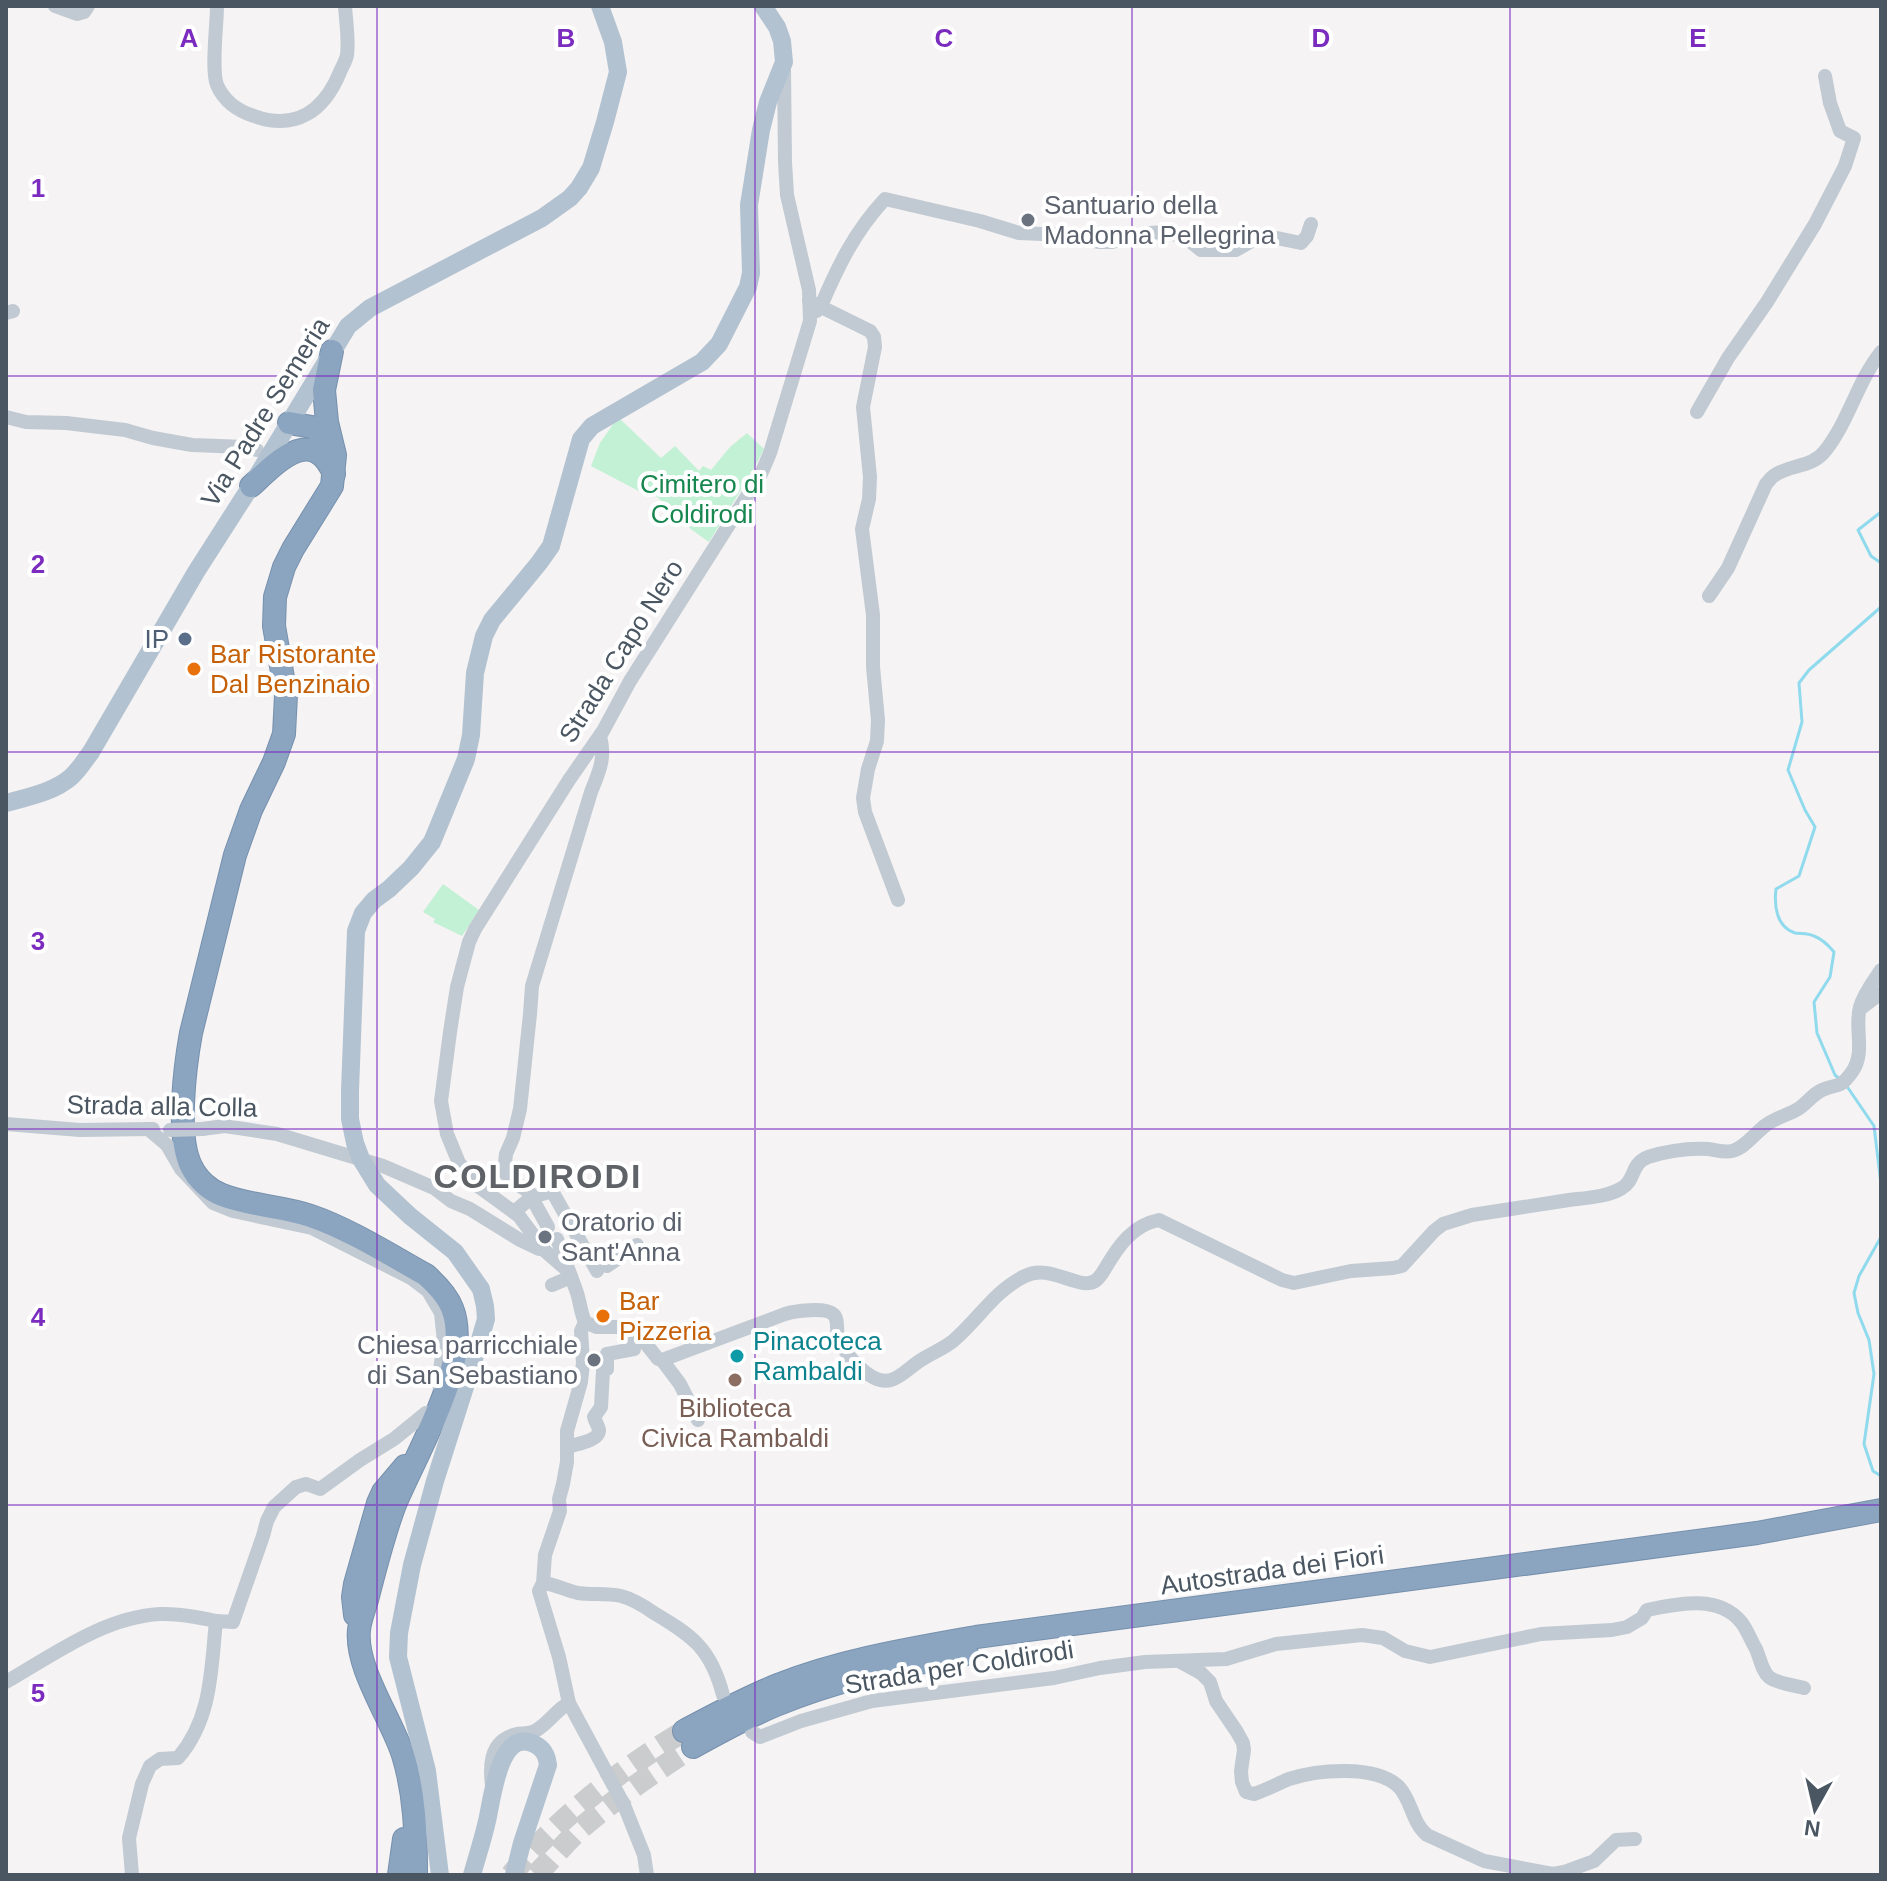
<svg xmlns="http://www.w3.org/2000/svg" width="1887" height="1881" viewBox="0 0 1887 1881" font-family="Arial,sans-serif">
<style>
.green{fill:#c3f1d5}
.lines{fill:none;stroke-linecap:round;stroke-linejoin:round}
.stream{stroke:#90daee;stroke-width:3}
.highway-tunnel{stroke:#caccce;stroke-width:22;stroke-dasharray:22 11;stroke-linecap:butt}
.highway-casing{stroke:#7690ad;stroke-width:24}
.minor{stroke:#c1cad2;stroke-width:14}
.major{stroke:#b3c2d1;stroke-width:18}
.highway{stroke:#8ba5c1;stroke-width:22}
.minor-bridge{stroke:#c1cad2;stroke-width:14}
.grid{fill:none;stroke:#7b2cbf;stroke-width:2;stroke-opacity:0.55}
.worship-dot{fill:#6b7280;stroke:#fff;stroke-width:3}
.service-dot{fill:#5c6f8a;stroke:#fff;stroke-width:3}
.food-dot{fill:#e8710a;stroke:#fff;stroke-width:3}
.culture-dot{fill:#0f9aa8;stroke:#fff;stroke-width:3}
.education-dot{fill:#8d6e63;stroke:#fff;stroke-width:3}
.labels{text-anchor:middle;stroke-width:8;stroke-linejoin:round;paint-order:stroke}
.worship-label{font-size:26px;fill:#5b616d;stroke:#fff;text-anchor:start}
.street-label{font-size:26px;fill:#4a5661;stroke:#fff}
.park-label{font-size:26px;fill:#17864f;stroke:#fff}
.service-label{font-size:26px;fill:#4e5e75;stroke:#fff;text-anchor:end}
.food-label{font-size:26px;fill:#c56008;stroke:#fff;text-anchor:start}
.culture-label{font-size:26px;fill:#0d838f;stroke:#fff;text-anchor:start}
.education-label{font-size:26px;fill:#785e54;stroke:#fff}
.district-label{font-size:34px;font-weight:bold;letter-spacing:2px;fill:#5f6368;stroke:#fff}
.grid-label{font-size:26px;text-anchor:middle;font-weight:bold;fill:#7b2cbf;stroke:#fff;stroke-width:8;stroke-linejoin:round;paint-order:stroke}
</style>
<rect width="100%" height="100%" fill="#f5f3f3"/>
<g class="green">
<path d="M618,417L661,458L675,446L699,471L703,466L711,470L730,447L747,433L764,449L752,472L709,542L692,530L654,494L650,497L591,466L600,443Z"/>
<path d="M443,884L479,910L462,936L433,922L435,919L423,912Z"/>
</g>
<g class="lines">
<g class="stream">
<path d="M1881,512L1858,530L1871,556L1881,563"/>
<path d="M1841,1080L1835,1075L1817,1033L1814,1002L1830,977L1834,952C1829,946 1822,939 1814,936C1808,933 1801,934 1795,933C1776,927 1774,905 1776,889L1799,876L1815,827L1805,810L1788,770L1802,722L1799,683L1809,670L1881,607"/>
<path d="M1846,1085L1874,1126L1881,1184"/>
<path d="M1881,1237L1859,1276L1854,1293L1858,1313L1869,1340L1874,1374L1864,1444L1873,1471L1881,1476"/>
</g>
<g class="highway-tunnel">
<path d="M511,1875C560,1816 619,1771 684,1731"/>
<path d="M536,1875C551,1860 565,1843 580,1829C616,1798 654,1772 693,1747"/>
</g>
<g class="highway-casing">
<g id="highway">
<path d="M332,351L324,390L327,422L335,455L332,486L293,549L284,567L275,597L274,626L286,695L284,734L274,762L251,810L235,855L191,1033C185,1066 176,1136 191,1166C197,1179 209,1190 222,1195C250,1206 282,1206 311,1216C349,1229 390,1255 426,1275C436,1284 447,1295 452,1308C474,1362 414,1456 394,1507C383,1537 375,1569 367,1600C364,1610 360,1620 359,1630C355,1668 391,1718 403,1755C415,1794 416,1834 416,1875"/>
<path d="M289,423L312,427L330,438"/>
<path d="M251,486C275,464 312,423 334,474"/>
<path d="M355,1615L353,1597L355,1584L378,1503L383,1492L405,1466"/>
<path d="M684,1731C714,1715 745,1698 778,1685C841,1660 909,1649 976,1637L1757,1533L1881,1510"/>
<path d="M693,1747C720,1732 747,1717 776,1705C837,1680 902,1665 967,1654"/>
<path d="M399,1875L404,1839"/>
</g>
</g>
<g class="minor">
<path d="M55,6L77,14L84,12L88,6"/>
<path d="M217,6C217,25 211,70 217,85C224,101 238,111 254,116C296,131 324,111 340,72C342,67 346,61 347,55C349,40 346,21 345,6"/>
<path d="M809,301L870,331L874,337L875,347L863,407L870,477L869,499L862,529L873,615V667L878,720L877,741L868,769L863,798L865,812L898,900"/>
<path d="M817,311L821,306C838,266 855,231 885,199L980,221L1019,233L1066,235L1098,242H1112L1150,233L1167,232L1186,238L1201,250H1236L1262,235L1301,243L1307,236L1311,224"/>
<path d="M6,313L13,311"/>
<path d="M1697,412L1728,358L1767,302L1815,224L1845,166L1854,138L1840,131L1830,103L1825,76"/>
<path d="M6,417L26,422L66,423L125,430L153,438L192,445L245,447L257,450"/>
<path d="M1709,596L1728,568L1766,484C1769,481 1771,477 1775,475C1791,464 1812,468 1825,451C1849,421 1857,382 1881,352"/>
<path d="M1860,1009L1881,993"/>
<path d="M6,1124L80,1130L153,1129"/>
<path d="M148,1129L167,1145L181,1169L213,1203L233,1211L312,1228L411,1278L428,1291L441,1313L444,1342L438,1384"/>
<path d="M202,1129L225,1126L277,1134L383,1166L434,1188L451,1201L470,1209L520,1240L539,1249"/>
<path d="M514,1212L532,1197L552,1191L597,1271"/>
<path d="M548,1227L528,1191L511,1180L504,1172L506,1154L513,1138L520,1109L530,1014L532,986L591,792C599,772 606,758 600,736"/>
<path d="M557,1239C563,1256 570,1273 576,1290C580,1300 580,1311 585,1322L581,1331L583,1362L581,1382L567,1431V1462L563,1484L559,1499L560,1511L545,1555L543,1583L539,1591L559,1657L569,1703L624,1805L644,1855L647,1875"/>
<path d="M607,1266L637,1245"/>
<path d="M567,1270L545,1251L519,1216L478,1186L459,1163L447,1134L441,1101L450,1032L457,987L469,942L475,929L569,780L603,731L630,681L761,474L770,453L810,321L809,290L787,195L785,162L784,69"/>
<path d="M552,1285L571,1277"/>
<path d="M585,1322L596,1327H619"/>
<path d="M631,1328L639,1335L658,1359L662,1360L680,1384L698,1420"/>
<path d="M662,1360L785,1314C794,1311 825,1307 833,1314C839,1319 836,1330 838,1337C843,1353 871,1386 891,1380C902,1377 911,1366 921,1360C932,1353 943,1349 953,1341C978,1320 994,1291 1025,1276C1050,1263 1079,1291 1095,1281C1100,1278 1103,1272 1106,1267C1119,1245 1133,1225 1159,1220L1282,1280L1294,1283L1351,1271L1393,1268L1402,1266L1434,1231L1443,1224L1472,1215C1504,1210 1537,1205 1569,1200C1585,1198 1608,1197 1622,1188C1636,1180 1630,1164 1648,1157C1667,1151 1688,1148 1708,1149C1717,1150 1724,1153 1732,1151C1745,1148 1755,1133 1766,1125C1775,1118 1788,1115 1798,1109C1807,1103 1813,1094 1822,1090C1838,1083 1839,1090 1852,1072C1866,1052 1854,1029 1860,1007C1864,993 1873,982 1881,970"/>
<path d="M568,1447C576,1444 598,1441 599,1431C599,1426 595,1422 594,1417L601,1407L603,1371L607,1369V1354L634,1349L635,1331"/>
<path d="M543,1583C556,1584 566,1591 578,1593C592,1595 607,1593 621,1596C633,1599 644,1606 654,1613C693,1636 711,1649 723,1695"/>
<path d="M1179,1661L1201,1673L1210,1682L1216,1701L1237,1732L1243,1743L1244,1750L1241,1771L1242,1782L1246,1792L1254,1794C1266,1790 1277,1784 1289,1779C1317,1770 1376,1764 1399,1787C1412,1801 1412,1823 1427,1835L1484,1861L1553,1874L1564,1872L1594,1861L1616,1840L1635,1839"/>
<path d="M6,1682C53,1655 104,1617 160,1614C179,1613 198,1617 216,1621"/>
<path d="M752,1732L760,1737L801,1721L872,1701L1054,1678L1100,1668L1145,1662L1226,1659L1276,1644L1362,1635L1383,1638L1405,1651L1430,1657L1541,1634L1612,1630L1627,1627L1642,1618L1647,1610C1677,1604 1718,1594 1741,1622C1747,1629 1751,1641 1756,1649C1760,1658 1762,1671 1769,1677C1778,1684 1794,1685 1804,1688"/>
<path d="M492,1785C489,1763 491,1740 517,1734C523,1733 529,1734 535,1731C548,1724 556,1710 569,1703"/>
<path d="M132,1875L129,1838L142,1784L150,1766L160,1759L178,1758C212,1719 211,1669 216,1621L233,1622L263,1536L267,1521L274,1507L296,1487L306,1484L320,1489L360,1460L394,1439L426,1413L433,1412"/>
</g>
<g class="major">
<path d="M6,803C28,797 54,792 71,777C79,770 85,760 91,752L196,572L251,486L348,326L370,308L542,218L570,198L579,188L591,168L605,122L618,72L613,42L600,6"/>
<path d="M440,1875L427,1771L398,1657L399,1633L412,1565L435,1481L479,1343L486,1319L485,1306L481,1289L455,1252L410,1216L377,1185L361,1159L355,1143L350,1119V1091L356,931L363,913L374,900L389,889L411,868L432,842L466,759L471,735L475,673L484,636L492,620L539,563L551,546L581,439L592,426L702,362L719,344L748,287L751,273L749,205L761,130L768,102L784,62L782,41L777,27L763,6"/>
<path d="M472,1875C477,1857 483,1839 487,1821C492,1801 499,1724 536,1745C544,1749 547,1756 548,1765L522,1843L514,1875"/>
</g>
<use href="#highway" class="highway"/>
<path class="minor-bridge" d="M170,1130L202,1129"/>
</g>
<path class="grid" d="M377,6V1875M755,6V1875M1132,6V1875M1510,6V1875M6,376H1881M6,752H1881M6,1129H1881M6,1505H1881"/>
<g class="worship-dot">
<circle cx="1028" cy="220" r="8"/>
<circle cx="545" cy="1237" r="8"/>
<circle cx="594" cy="1360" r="8"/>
</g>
<circle class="service-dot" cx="185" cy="639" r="8"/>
<g class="food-dot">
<circle cx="194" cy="669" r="8"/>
<circle cx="603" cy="1316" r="8"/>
</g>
<circle class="culture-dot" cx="737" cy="1356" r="8"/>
<circle class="education-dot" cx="735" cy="1380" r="8"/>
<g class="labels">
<g class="worship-label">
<text x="1044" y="214">Santuario della<tspan x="1044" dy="30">Madonna Pellegrina</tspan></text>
<text x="561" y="1231">Oratorio di<tspan x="561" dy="30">Sant'Anna</tspan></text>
<text x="578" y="1354" text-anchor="end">Chiesa parricchiale<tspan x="578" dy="30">di San Sebastiano</tspan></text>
</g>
<g class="street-label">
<text transform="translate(265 412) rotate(-58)" y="9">Via Padre Semeria</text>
<text transform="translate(621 651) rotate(-58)" y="9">Strada Capo Nero</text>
<text transform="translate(162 1106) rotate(1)" y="9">Strada alla Colla</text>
<text transform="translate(1272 1570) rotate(-8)" y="9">Autostrada dei Fiori</text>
<text transform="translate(959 1667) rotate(-9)" y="9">Strada per Coldirodi</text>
</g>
<g class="park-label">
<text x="702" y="493">Cimitero di<tspan x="702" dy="30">Coldirodi</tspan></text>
</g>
<g class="service-label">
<text x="169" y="648">IP</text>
</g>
<g class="food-label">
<text x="210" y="663">Bar Ristorante<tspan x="210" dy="30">Dal Benzinaio</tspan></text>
<text x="619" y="1310">Bar<tspan x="619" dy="30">Pizzeria</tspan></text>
</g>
<g class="culture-label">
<text x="753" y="1350">Pinacoteca<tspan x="753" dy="30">Rambaldi</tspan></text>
</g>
<g class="education-label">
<text x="735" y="1417">Biblioteca<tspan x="735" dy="30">Civica Rambaldi</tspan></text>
</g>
<g class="district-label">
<text x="538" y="1188">COLDIRODI</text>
</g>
</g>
<g class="grid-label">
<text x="189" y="47">A</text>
<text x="566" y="47">B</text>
<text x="944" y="47">C</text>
<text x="1321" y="47">D</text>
<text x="1698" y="47">E</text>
<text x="38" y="197">1</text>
<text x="38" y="573">2</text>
<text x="38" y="950">3</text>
<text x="38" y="1326">4</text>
<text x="38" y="1702">5</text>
</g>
<rect width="1887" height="1881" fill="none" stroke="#4a5661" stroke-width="16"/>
<g transform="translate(1815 1809) rotate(188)" stroke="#ffffff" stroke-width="6" paint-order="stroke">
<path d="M0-6L14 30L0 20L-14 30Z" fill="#4a5661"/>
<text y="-12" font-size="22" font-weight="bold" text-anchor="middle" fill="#4a5661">N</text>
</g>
</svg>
